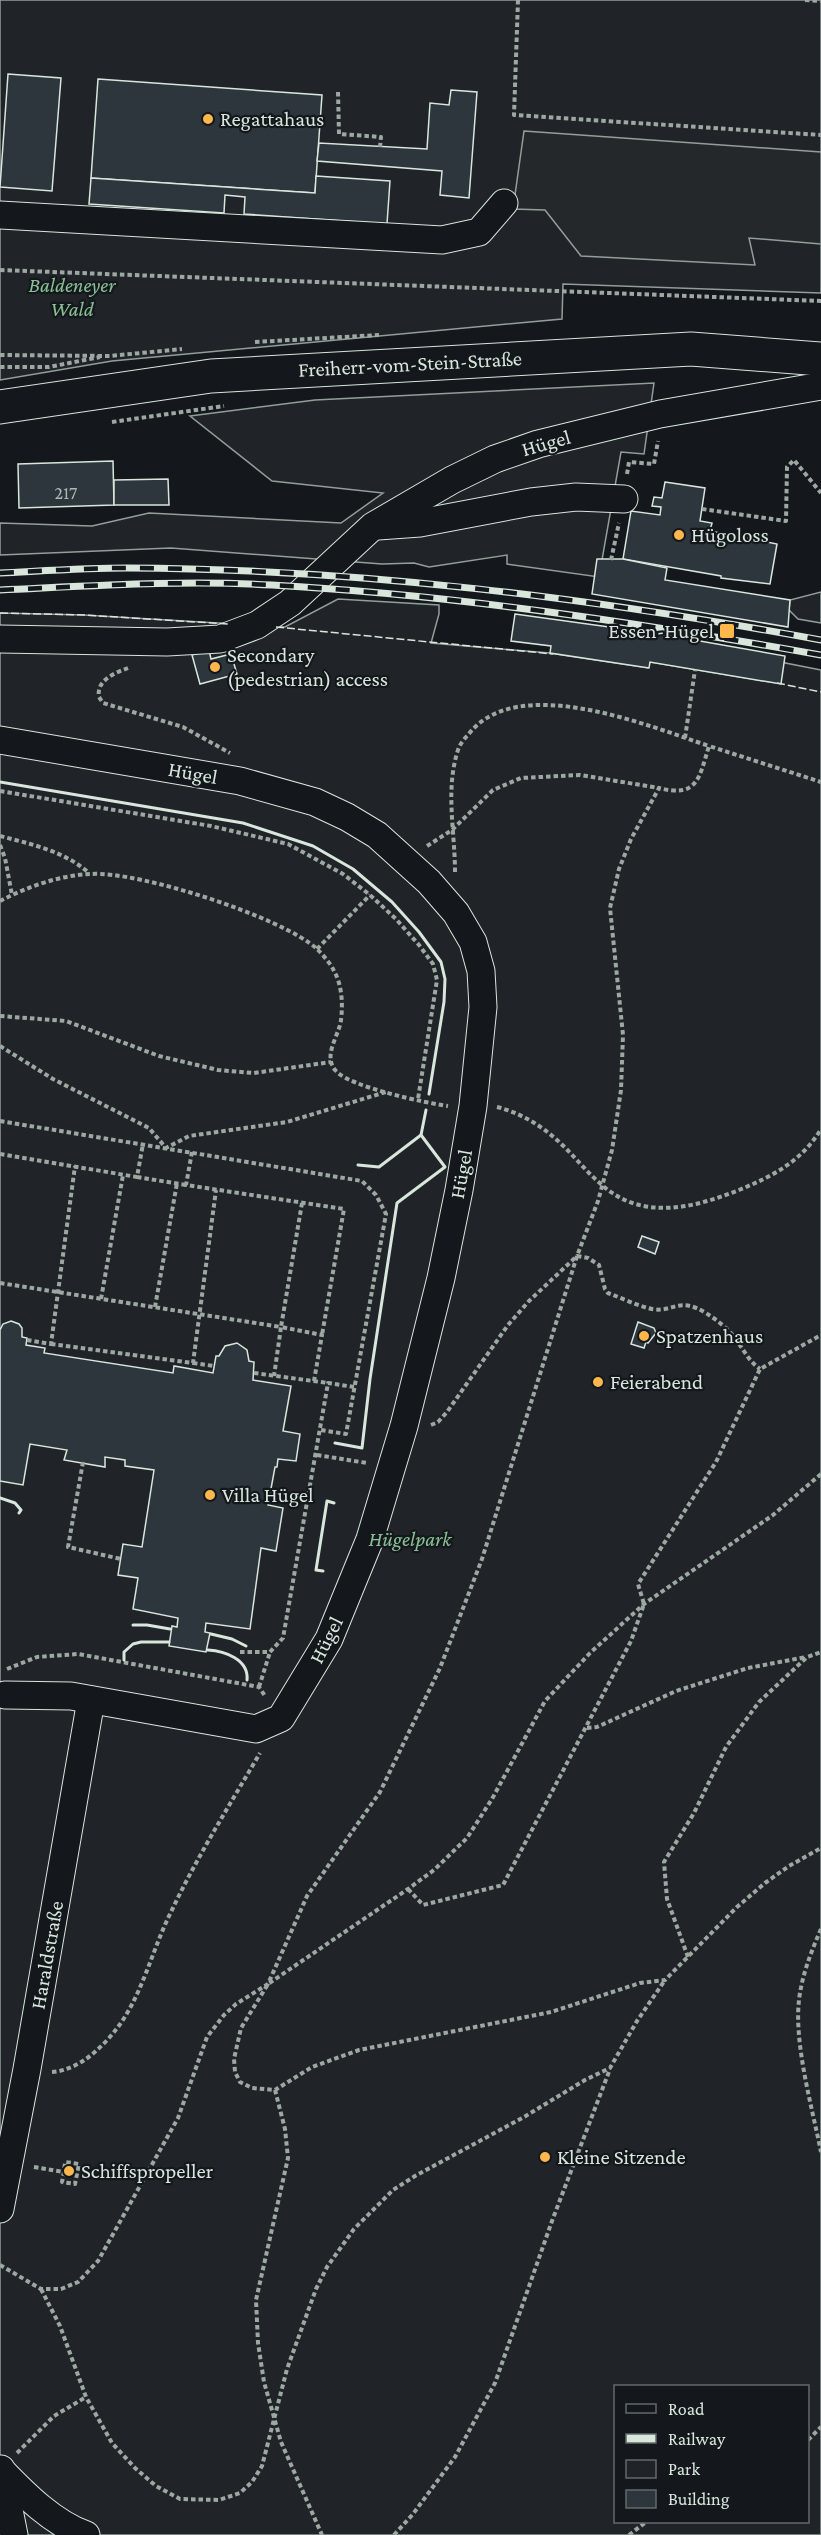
<svg xmlns="http://www.w3.org/2000/svg" width="821" height="2535" viewBox="0 0 821 2535" font-family="'Crimson Pro',serif">
<style>
.green{fill:#202428;stroke:#939e99;stroke-width:1.5;fill-rule:evenodd}
.parking{fill:#24282b;stroke:#939e99;stroke-width:1.5}
.building{fill:#2c363c;stroke:#d8e6dc;stroke-width:1.5}
.lines{fill:none;stroke-linecap:round;stroke-linejoin:round}
.minor-casing{stroke:#d8e6dc;stroke-width:29}
.major-casing{stroke:#d8e6dc;stroke-width:35}
.path{stroke:#9da8a2;stroke-width:4;stroke-dasharray:4.5 3;stroke-linecap:butt}
.minor{stroke:#14181c;stroke-width:27}
.major{stroke:#14181c;stroke-width:33}
.rail-casing{stroke:#d8e6dc;stroke-width:7}
.rail{stroke:#14181c;stroke-width:4.5;stroke-dasharray:14;stroke-linecap:butt}
.fence{stroke:#d8e6dc;stroke-width:1.5;stroke-dasharray:8 3;stroke-linecap:butt}
.wall{stroke:#d8e6dc;stroke-width:3}
.poi-dot{fill:#ffb74d;stroke:#14181c;stroke-width:2}
.labels{text-anchor:middle;stroke-width:4.5;stroke-linejoin:round;paint-order:stroke}
.number-label{font-size:18px;fill:#adbab4}
.poi-label{font-size:21px;fill:#d8e6dc;stroke:#14181c;text-anchor:start}
.park-label{font-size:21px;font-style:italic;fill:#8ac095;stroke:#14181c}
.street-label{font-size:21px;fill:#d8e6dc;stroke:#14181c}
</style>
<rect width="100%" height="100%" fill="#14181c"/>
<g class="green">
<path d="M0,0H821V293L563,284L562,319L112,361L0,380Z"/>
<path d="M654,383L644,454L621,452L599,577L507,564V555L429,567L414,563L382,564L171,548L0,555V523L92,526L149,513L341,523L383,493L272,481L190,416L315,400Z"/>
<path d="M821,592V623L798,619L789,610L790,600Z"/>
<path d="M338,599L439,605V614L431,643L550,653L648,668L650,662L776,683L780,662L821,670V2535H0V613L84,615L285,627ZM616,2386H808V2522H616Z"/>
</g>
<path class="parking" d="M524,131L821,152V244L749,238L755,265L581,256L545,210L513,209Z"/>
<g class="building">
<path d="M8,74L61,78L52,191L0,187Z"/>
<path d="M98,79L322,95L315,193L91,178Z"/>
<path d="M451,90L477,92L469,198L440,195L442,171L317,161L319,143L427,149L430,103L449,105Z"/>
<path d="M316,176L390,181L387,224L244,214L245,197L225,195L224,213L89,204L91,178L315,193Z"/>
<path d="M113,461L114,505L19,508L18,464Z"/>
<path d="M168,479L169,505H114V480Z"/>
<path d="M665,482L705,488L700,521L712,523L710,531L777,544L770,584L721,578V576L623,559L631,511L660,515L661,507L652,506L654,497L662,498Z"/>
<path d="M597,559H623L667,568L665,580L790,600L788,627L592,594Z"/>
<path d="M515,614L660,634L785,656L781,684L650,662L649,668L550,653L551,646L511,641Z"/>
<path d="M209,650L211,659L231,654L237,674L200,684L192,655Z"/>
<path d="M642,1236L659,1242L655,1254L638,1247Z"/>
<path d="M11,1321L19,1324L22,1328V1337L27,1338L26,1345L45,1348L44,1353L173,1373L174,1366L213,1373L216,1356H219L225,1346L237,1343L247,1350L249,1361L254,1362L253,1380L291,1386L283,1431L300,1434L296,1461L278,1459L277,1467H275L268,1505L283,1508L276,1551L261,1548L250,1629L206,1623L205,1632L210,1633L206,1652L169,1646L172,1626L177,1627L178,1618L133,1609L138,1578L118,1575L123,1544L142,1547L154,1470L125,1466V1460L105,1457V1467L64,1460L67,1450L30,1444L23,1485L0,1481V1330L3,1324Z"/>
<path d="M638,1322L654,1328L656,1333L648,1343L646,1342L644,1348L631,1344Z"/>
</g>
<g class="lines">
<g class="minor-casing">
<g id="minor">
<path d="M0,215L442,240L479,232L504,203"/>
<path d="M378,526L420,523L531,502L576,497L624,499"/>
<path d="M0,639L167,642L220,639L257,625L290,603L373,526L452,480L495,459L538,444L660,414L821,386"/>
<path d="M0,740L240,781L315,802L347,817L377,835L429,882L456,913L473,942L481,971L483,1007L473,1106L459,1190L441,1278L404,1426L370,1539L329,1639L281,1718L256,1729L71,1696L5,1695"/>
<path d="M0,2209L27,2069L91,1700"/>
<path d="M1,2469L14,2535"/>
<path d="M1,2470C25,2495 53,2523 86,2535"/>
</g>
</g>
<g class="major-casing">
<path id="major" d="M0,407L211,376L691,349L821,359"/>
</g>
<g class="path">
<path d="M518,0L514,115L821,135"/>
<path d="M805,0L821,1"/>
<path d="M338,92L339,134L381,137L380,147"/>
<path d="M0,270L821,301"/>
<path d="M255,342L379,335"/>
<path d="M0,355L110,356L182,349"/>
<path d="M0,367H49L100,357"/>
<path d="M112,422L224,406"/>
<path d="M627,474L629,462L654,464L658,441"/>
<path d="M702,509L786,521L787,467L794,460L821,493"/>
<path d="M611,560L619,523"/>
<path d="M128,668C115,673 96,680 99,697L103,703L183,727L230,753"/>
<path d="M685,738L695,670"/>
<path d="M0,791L211,826L288,844L343,874L370,895L396,919L419,945L433,964L437,980L418,1099"/>
<path d="M0,836C31,844 64,851 89,873"/>
<path d="M0,845L5,858L12,895"/>
<path d="M427,846L452,830L493,790L521,778L580,775L659,788"/>
<path d="M455,872C455,831 445,790 458,750C460,744 464,739 468,735C516,671 649,726 709,746"/>
<path d="M0,901C27,887 60,875 91,874C139,871 282,917 317,949C323,955 331,964 334,971C342,985 343,1004 341,1020C339,1036 322,1056 336,1071C350,1087 426,1103 448,1106"/>
<path d="M317,949L370,895"/>
<path d="M0,1016L66,1021L159,1056L218,1070L254,1073L331,1062"/>
<path d="M0,1046L53,1079L149,1128L166,1148L189,1136L287,1122L386,1092"/>
<path d="M497,1107C517,1112 535,1122 550,1134C569,1149 583,1169 602,1185C642,1221 694,1208 739,1190C773,1176 802,1161 821,1129"/>
<path d="M0,1121L362,1181L376,1195L386,1214L346,1434L321,1430"/>
<path d="M192,1152L186,1185L344,1209L322,1335"/>
<path d="M0,1154L137,1177L143,1144"/>
<path d="M137,1177L186,1185"/>
<path d="M302,1203L281,1327L322,1335L314,1381"/>
<path d="M0,1283L281,1327L274,1376"/>
<path d="M101,1299L123,1175"/>
<path d="M155,1307L177,1183"/>
<path d="M27,1340L51,1344L75,1166"/>
<path d="M51,1344L193,1363L216,1190"/>
<path d="M193,1363L214,1366"/>
<path d="M254,1373L328,1383"/>
<path d="M431,1425L438,1422L447,1412L508,1325L529,1301L577,1256L588,1258L599,1265L605,1289L608,1293C622,1298 637,1306 652,1309C673,1313 678,1296 706,1313C717,1320 730,1330 737,1341C745,1352 749,1361 760,1369"/>
<path d="M317,1455L367,1463"/>
<path d="M83,1462L68,1547L121,1559"/>
<path d="M821,1474L773,1515L644,1604L590,1653L545,1701L492,1799L467,1838L434,1870L408,1889L268,1984L241,2028L234,2059L235,2072L240,2082L252,2088L275,2090L312,2067L359,2050L551,2012L640,1983L665,1980L737,1907L765,1883L789,1866L821,1848"/>
<path d="M240,1652H270L283,1638L328,1383L354,1387"/>
<path d="M7,1669L37,1657L78,1654L259,1687L265,1696"/>
<path d="M259,1687L270,1652"/>
<path d="M587,1728L597,1727L676,1691L748,1668L806,1657"/>
<path d="M408,1889L423,1905L503,1885L631,1641L644,1604L638,1584L716,1462L760,1369L821,1335"/>
<path d="M821,1929C811,1952 802,1975 799,2000C794,2044 812,2107 821,2152"/>
<path d="M688,1957L667,1899L664,1862L694,1813L726,1747L759,1702L807,1657L821,1652"/>
<path d="M52,2072C79,2070 102,2048 118,2027C143,1993 152,1950 171,1912C197,1857 229,1806 260,1753"/>
<path d="M275,2090L285,2129L288,2158L256,2300L258,2343L264,2382L281,2442L322,2535"/>
<path d="M34,2167L64,2172L62,2182L75,2184L79,2164L65,2162L64,2172"/>
<path d="M0,2265L41,2289H61L78,2282L98,2261L178,2118L207,2037L224,2015L236,2004L268,1984L307,1896L380,1792L440,1668L482,1559L577,1256L598,1201L612,1150L621,1090L623,1035L610,908L619,869L631,839L659,788C698,798 699,778 709,746L821,782"/>
<path d="M41,2289L60,2326L86,2397L112,2443L135,2468L156,2486L180,2499L219,2500L240,2493L252,2482L262,2466L287,2369L316,2289L327,2267L354,2229L393,2190L415,2176L524,2117L585,2080L610,2068L637,2021L665,1980"/>
<path d="M808,2440L821,2427"/>
<path d="M17,2453L54,2416L86,2397"/>
<path d="M394,2535L413,2514L455,2457L495,2383L552,2221L610,2069"/>
<path d="M629,2535L646,2522"/>
</g>
<use href="#minor" class="minor"/>
<use href="#major" class="major"/>
<g class="rail-casing">
<g id="rail">
<path d="M0,573C42,571 85,568 127,568C361,569 591,598 821,640"/>
<path d="M0,590C91,586 181,580 272,585C456,595 639,623 821,655"/>
</g>
</g>
<use href="#rail" class="rail"/>
<g class="fence">
<path d="M0,613L84,615L228,624"/>
<path d="M276,627L553,654"/>
<path d="M777,683L821,692"/>
</g>
<g class="wall">
<path d="M0,782L243,823L313,846L353,869L392,902L419,932L441,962L445,979L444,1002L429,1094"/>
<path d="M358,1165L379,1167L421,1135"/>
<path d="M335,1443L362,1448L370,1379L397,1203L445,1167L421,1135L426,1110"/>
<path d="M0,1498L15,1503L21,1510L19,1513"/>
<path d="M323,1571L316,1570L327,1501L334,1503"/>
<path d="M133,1625H147L170,1629"/>
<path d="M211,1634L232,1639L246,1646"/>
<path d="M208,1650C224,1651 249,1659 247,1680"/>
<path d="M124,1660V1652L133,1644L141,1642H169"/>
</g>
</g>
<g class="poi-dot">
<circle cx="208" cy="119" r="6"/>
<circle cx="679" cy="535" r="6"/>
<rect x="719" y="623" width="16" height="16" rx="3"/>
<circle cx="215" cy="667" r="6"/>
<circle cx="644" cy="1336" r="6"/>
<circle cx="598" cy="1382" r="6"/>
<circle cx="210" cy="1495" r="6"/>
<circle cx="545" cy="2157" r="6"/>
<circle cx="69" cy="2171" r="6"/>
</g>
<g class="labels">
<g class="number-label">
<text x="66" y="499">217</text>
</g>
<g class="poi-label">
<text x="220" y="126">Regattahaus</text>
<text x="691" y="542">Hügoloss</text>
<text x="714" y="638" text-anchor="end">Essen-Hügel</text>
<text x="227" y="662">Secondary<tspan x="227" dy="24">(pedestrian) access</tspan></text>
<text x="656" y="1343">Spatzenhaus</text>
<text x="610" y="1389">Feierabend</text>
<text x="222" y="1502">Villa Hügel</text>
<text x="557" y="2164">Kleine Sitzende</text>
<text x="81" y="2178">Schiffspropeller</text>
</g>
<g class="park-label">
<text x="72" y="292">Baldeneyer<tspan x="72" dy="24">Wald</tspan></text>
<text x="410" y="1546">Hügelpark</text>
</g>
<g class="street-label">
<text transform="translate(410 364) rotate(-3)" y="7">Freiherr-vom-Stein-Straße</text>
<text transform="translate(546 443) rotate(-16)" y="7">Hügel</text>
<text transform="translate(193 773) rotate(10)" y="7">Hügel</text>
<text transform="translate(461 1174) rotate(-80)" y="7">Hügel</text>
<text transform="translate(326 1640) rotate(-63)" y="7">Hügel</text>
<text transform="translate(47 1955) rotate(-80)" y="7">Haraldstraße</text>
</g>
</g>
<rect x="614" y="2385" width="195" height="138" fill="#14181c" stroke="#626a69" stroke-width="1.5"/>
<rect x="626" y="2404" width="30" height="9" fill="#14181c" stroke="#626a69" stroke-width="1.5"/>
<text x="668" y="2415" font-size="18" fill="#d8e6dc">Road</text>
<rect x="626" y="2434" width="30" height="9" fill="#d8e6dc" stroke="#626a69" stroke-width="1.5"/>
<text x="668" y="2445" font-size="18" fill="#d8e6dc">Railway</text>
<rect x="626" y="2460" width="30" height="18" fill="#202428" stroke="#626a69" stroke-width="1.5"/>
<text x="668" y="2475" font-size="18" fill="#d8e6dc">Park</text>
<rect x="626" y="2490" width="30" height="18" fill="#2c363c" stroke="#626a69" stroke-width="1.5"/>
<text x="668" y="2505" font-size="18" fill="#d8e6dc">Building</text>
</svg>
